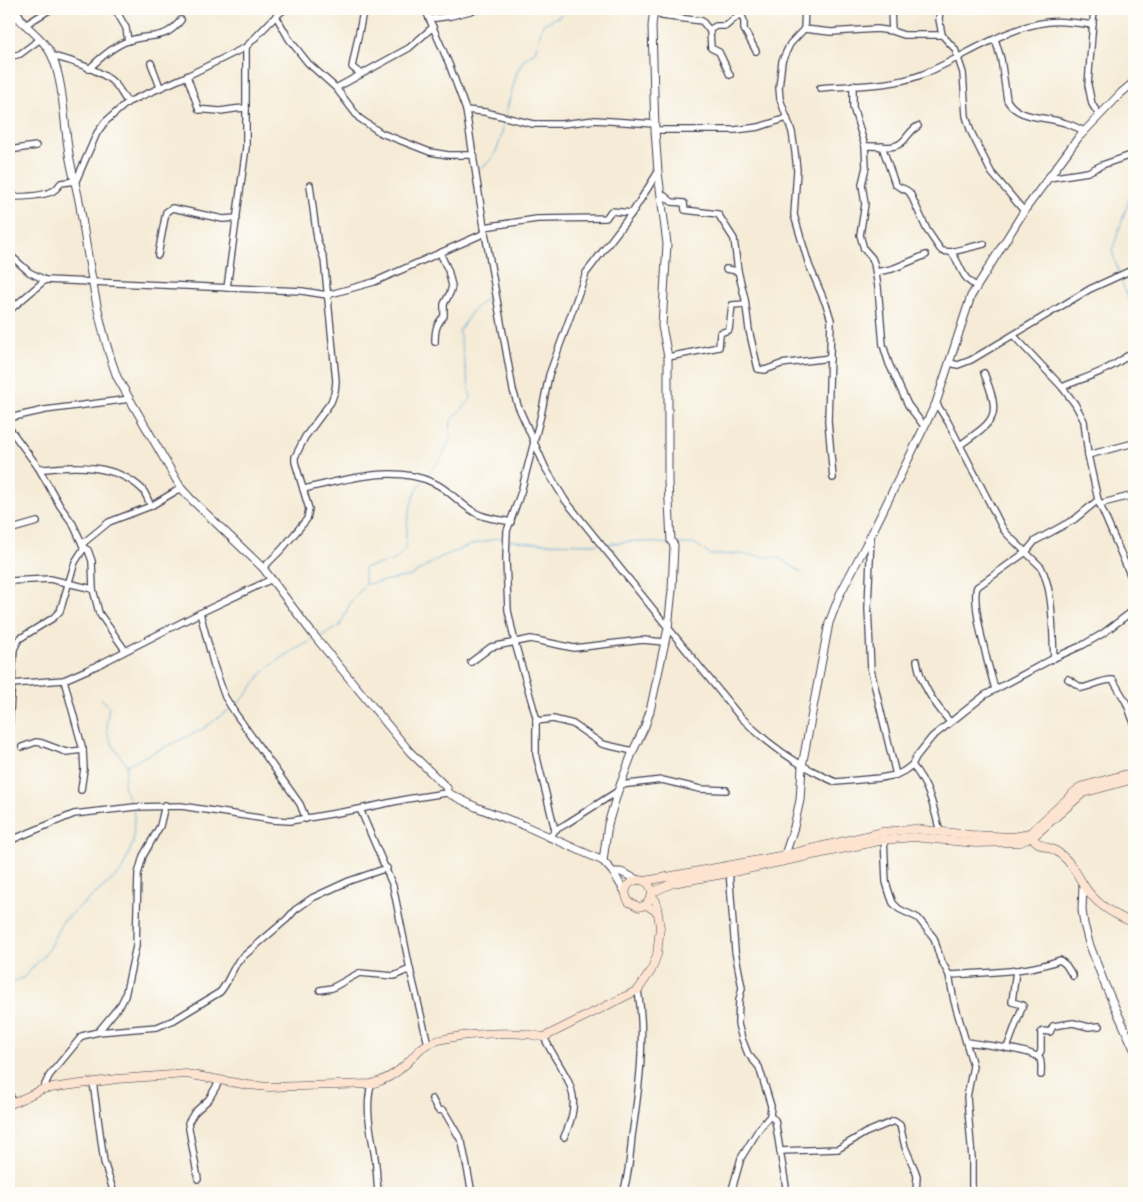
<svg xmlns="http://www.w3.org/2000/svg" width="1143" height="1202" viewBox="0 0 1143 1202" font-family="Delius,sans-serif">
<style>
.lines{fill:none;stroke-linecap:round;stroke-linejoin:round}
.stream{stroke:#5daad6;stroke-width:1}
.minor-casing{stroke:#424052;stroke-width:8}
.tertiary-casing{stroke:#424052;stroke-width:9}
.secondary-casing{stroke:#424052;stroke-width:9}
.minor{stroke:#fff;stroke-width:5.5}
.tertiary{stroke:#fff;stroke-width:7}
.secondary{stroke:#fde4d1;stroke-width:8}
</style>
<rect width="100%" height="100%" fill="#fdfcf7"/>
<filter id="ink" filterUnits="userSpaceOnUse"><feTurbulence type="fractalNoise" baseFrequency=".02" numOctaves="2"/><feDisplacementMap in="SourceGraphic" scale="10" xChannelSelector="R" yChannelSelector="G"/><feConvolveMatrix kernelMatrix="1 2 1 2 8 2 1 2 1" color-interpolation-filters="sRGB"/></filter>
<filter id="wash" filterUnits="userSpaceOnUse"><feTurbulence type="fractalNoise" baseFrequency=".0096" numOctaves="4" result="noise"/><feDisplacementMap in="SourceGraphic" scale="20" xChannelSelector="R" yChannelSelector="G"/><feGaussianBlur stdDeviation="1.12" result="paint"/><feColorMatrix in="noise" values="0 0 0 0 0 0 0 0 0 0 0 0 0 0 0 0 0 1.4 0 .05"/><feComposite in="paint" operator="in"/></filter>
<g filter="url(#wash)">
<rect width="100%" height="100%" fill="#f5ebd6"/>
<g class="lines">
<g class="stream">
<path d="M505,116L517,72L524,59L535,52L543,24L560,16L565,9"/>
<path d="M479,169C497,160 502,138 504,120"/>
<path d="M1119,274L1112,251L1134,184"/>
<path d="M1120,278L1131,307L1134,335"/>
<path d="M426,477L441,458L450,440L451,421L471,399L459,331L473,310L489,296L490,286"/>
<path d="M510,540L530,543L598,544"/>
<path d="M604,544L634,541L670,544"/>
<path d="M677,544H696L710,555L739,554L779,558L802,573"/>
<path d="M367,584L411,576L441,557L471,545L498,538L503,539"/>
<path d="M319,637L340,626L351,601L365,585L364,568L395,560L405,549C407,525 408,500 423,481"/>
<path d="M101,698L109,707C103,736 110,742 127,765"/>
<path d="M233,707C246,699 252,686 261,675C271,663 299,647 313,640"/>
<path d="M131,804L123,786L127,765L203,729L230,709"/>
<path d="M9,984L24,977L47,952L62,922L121,872L133,843L134,817L133,810"/>
</g>
</g>
</g>
<g filter="url(#ink)">
<g class="lines">
<g class="minor-casing">
<g id="minor">
<path d="M115,9L126,28L128,41"/>
<path d="M425,9L449,64L466,110L484,227L513,390L518,406L546,469L565,500L737,713C760,737 782,755 811,770C820,774 827,779 836,782L880,778L896,775L904,771L912,765L916,757L932,737L985,695L1054,658L1083,645L1102,634L1134,610"/>
<path d="M739,9L744,21V29L756,51"/>
<path d="M805,9L804,29L790,44L782,61L779,88L780,99L792,132L795,152L797,170L794,215L809,265L827,307L831,320L828,421L833,478"/>
<path d="M891,9L892,31"/>
<path d="M940,9L939,19L942,35L955,49L963,73L966,116L971,132L991,172L1024,211"/>
<path d="M1094,9L1088,85L1092,104L1099,115"/>
<path d="M654,11L662,16L702,21L710,31L711,48L719,52L730,75"/>
<path d="M19,14L25,25L51,9"/>
<path d="M276,16L289,39L308,63L336,88L359,118L381,133L430,152L448,155H474"/>
<path d="M429,19L451,16L478,9"/>
<path d="M804,29L831,32L877,29L892,31L904,35H942"/>
<path d="M709,30L716,26H726L741,13"/>
<path d="M995,39L1001,59L1007,100C1018,120 1046,116 1065,123C1072,125 1078,128 1084,131"/>
<path d="M52,56C70,60 104,71 116,85C121,91 123,97 128,102"/>
<path d="M9,57L20,54L39,40"/>
<path d="M151,63L160,87"/>
<path d="M89,69C100,58 113,46 128,41C150,33 164,42 181,20"/>
<path d="M361,74L352,67L363,12"/>
<path d="M187,76L199,110C207,109 212,111 220,111C229,110 237,108 246,108"/>
<path d="M853,85V107L865,146L866,167L862,184L865,204L860,235L864,249L872,258L874,263L878,287L883,345L889,364L908,405L924,426"/>
<path d="M336,88L409,48L433,27"/>
<path d="M820,88C854,85 889,87 921,75C964,58 1002,28 1048,22C1062,20 1078,23 1093,25"/>
<path d="M466,110L485,112L533,124H562L595,120L655,124"/>
<path d="M655,130H735L759,127L787,118"/>
<path d="M865,146C876,145 892,150 901,143C908,138 908,132 918,126"/>
<path d="M882,146L895,184C900,189 906,188 910,193L927,230L940,249L942,251L951,252C962,265 960,277 976,286"/>
<path d="M9,150L36,146"/>
<path d="M1049,178L1088,172L1102,165L1134,154"/>
<path d="M661,193L672,202L684,203L685,210L718,214L734,239L738,271L745,299L749,330L758,369L765,370L781,364L830,358"/>
<path d="M9,197C20,197 43,196 53,191C57,189 58,186 61,183L76,181L97,133L105,122L128,102L187,76L246,47L276,16L285,9"/>
<path d="M484,227L537,219L606,218L611,211L632,213"/>
<path d="M951,252L984,244"/>
<path d="M9,254L29,272L45,280L302,291L327,295L374,282L485,233"/>
<path d="M158,255L166,212L172,208L223,219L237,218"/>
<path d="M726,269L738,271"/>
<path d="M876,272L892,269L926,255"/>
<path d="M227,288L246,147V47"/>
<path d="M9,311L45,280"/>
<path d="M1014,336L1062,387L1075,404L1084,421L1088,455L1098,500L1134,584"/>
<path d="M435,342C435,330 436,325 444,316V304L450,293L452,286L448,270L440,253"/>
<path d="M668,357L719,347L720,333L729,330L732,305L745,304"/>
<path d="M950,363L958,365L971,360L1090,289L1134,269"/>
<path d="M1062,387C1084,378 1108,371 1127,356"/>
<path d="M936,403L948,422L1003,529L1007,534L1041,567C1054,592 1052,630 1054,658"/>
<path d="M9,418L45,410L130,399"/>
<path d="M9,428L38,467L60,506L73,524L84,548L88,550L92,561L93,589L99,613L125,650"/>
<path d="M960,445C997,419 1001,417 984,373"/>
<path d="M1088,455L1134,443"/>
<path d="M38,467L45,469C78,465 117,465 142,489C146,493 148,501 151,506"/>
<path d="M303,489C345,480 393,464 434,483C448,489 458,502 471,510C481,518 498,519 511,522"/>
<path d="M1099,504L1134,495"/>
<path d="M9,530L37,522"/>
<path d="M871,535L868,608L871,670L896,775"/>
<path d="M82,544L109,522L151,506L181,488"/>
<path d="M263,568L282,549L307,519L309,509L295,462V457L305,437L331,402L335,391L336,381L324,259L317,239L310,185"/>
<path d="M9,581L50,579L93,589"/>
<path d="M200,613L214,666L225,697L235,713L300,804L306,819"/>
<path d="M917,661C921,685 934,703 950,722"/>
<path d="M471,662L491,647L531,639L574,648L643,640L664,642"/>
<path d="M1068,679L1082,688C1092,686 1104,679 1113,680L1126,702L1134,723"/>
<path d="M64,680L83,750L84,769L81,790"/>
<path d="M11,684L64,680L98,665L200,613L272,579"/>
<path d="M995,689C989,669 971,603 977,587L1026,552L1035,541L1075,519L1098,500"/>
<path d="M536,721L553,719L573,724L602,744L633,751"/>
<path d="M9,727L14,649L19,639L53,618L60,611L75,562L84,548"/>
<path d="M22,747L36,742L42,743L66,752L83,750"/>
<path d="M912,765C929,785 934,808 940,832"/>
<path d="M620,785L662,780L700,789L726,790"/>
<path d="M360,809L393,886L410,969L428,1044"/>
<path d="M555,830L536,754V717L515,643L508,610L506,559L507,531L521,492L541,415L549,375L586,273L632,213L658,172"/>
<path d="M884,837L886,882L890,895L893,903L899,909L918,918L934,938L940,958L949,975L954,1001L973,1066L967,1097L972,1158V1193"/>
<path d="M550,838L555,830L566,824L618,791"/>
<path d="M9,841L74,814L135,807L181,806L272,820L290,821L360,809L407,799L446,793"/>
<path d="M729,870L735,951L742,988L739,1000L738,1024L742,1039L748,1054L759,1067L771,1106L770,1116L759,1129L741,1158L731,1193"/>
<path d="M949,975C986,972 1025,973 1060,960L1066,965L1073,976"/>
<path d="M320,990L332,988L359,973L394,976L410,969"/>
<path d="M98,1032L121,1004L125,996L136,946L138,874L143,856L160,826L165,805"/>
<path d="M544,1037C563,1078 587,1089 564,1137"/>
<path d="M967,1042C979,1044 1035,1050 1040,1059C1042,1063 1041,1070 1041,1075"/>
<path d="M1007,1048L1023,1005L1012,1002L1016,970"/>
<path d="M1038,1057L1041,1051V1033L1043,1031L1050,1032L1053,1026L1073,1023L1089,1027L1099,1026"/>
<path d="M93,1082L104,1162L114,1193"/>
<path d="M371,1084C364,1115 373,1136 376,1166C377,1175 377,1184 378,1193"/>
<path d="M43,1089L49,1076L82,1036L98,1032L157,1027L174,1020L220,992C228,983 231,971 239,960L287,919L295,910L312,898L349,881L387,868"/>
<path d="M9,1092L13,1103"/>
<path d="M432,1099L438,1110L444,1111L462,1142L472,1193"/>
<path d="M770,1116L775,1120L787,1193"/>
<path d="M780,1151L838,1149L865,1133L894,1121L900,1125L905,1147L915,1170L917,1176L916,1193"/>
<path d="M198,1179L188,1123L194,1113L209,1099L220,1080"/>
<path d="M623,1193C629,1175 630,1156 632,1136C639,1089 646,1038 638,990"/>
</g>
</g>
<g class="tertiary-casing">
<g id="tertiary">
<path d="M9,10C21,22 43,38 51,54C64,80 64,125 69,154C72,172 77,189 80,206C89,262 97,323 117,377L181,488L192,500L263,568L312,633L358,689L410,752L447,788"/>
<path d="M448,793L476,807L523,825L603,861L613,872L625,892"/>
<path d="M785,855L794,827L800,800L802,766L829,623L840,594L871,535L936,403L971,296L1024,211L1078,138L1121,93L1134,82"/>
<path d="M603,861L608,824L618,791L633,751L645,726L650,711L668,628L672,590L674,545L671,541L668,482V357L662,326L667,244L658,172L655,130L652,26L654,9"/>
<path d="M613,872H621L638,880"/>
<path d="M1083,885L1082,910L1084,924L1089,943L1105,985L1134,1049"/>
</g>
</g>
<g class="secondary-casing">
<g id="secondary">
<path d="M1031,835C1037,847 1049,846 1059,853C1070,861 1076,872 1083,884C1094,903 1114,915 1134,923"/>
<path d="M645,881L785,855L883,832L914,829L972,835L1013,837L1024,835L1031,832L1080,787L1134,772"/>
<path d="M653,892L673,883L729,873L884,840L913,837L975,843L1021,842L1034,836L1083,793L1134,779"/>
<path d="M646,905L652,896C653,869 614,880 629,902L639,907L646,905L657,912"/>
<path d="M9,1105L43,1089L117,1079L186,1074L248,1085L269,1087L371,1084C384,1081 397,1073 407,1063C414,1057 418,1049 426,1045C447,1034 502,1032 525,1034C532,1034 537,1037 544,1037L638,990L651,971L657,955L660,927L656,901L652,896"/>
</g>
</g>
<use href="#minor" class="minor"/>
<use href="#tertiary" class="tertiary"/>
<use href="#secondary" class="secondary"/>
</g>
</g>
<rect width="1143" height="1202" fill="none" stroke="#fdfcf7" stroke-width="30"/>
</svg>
